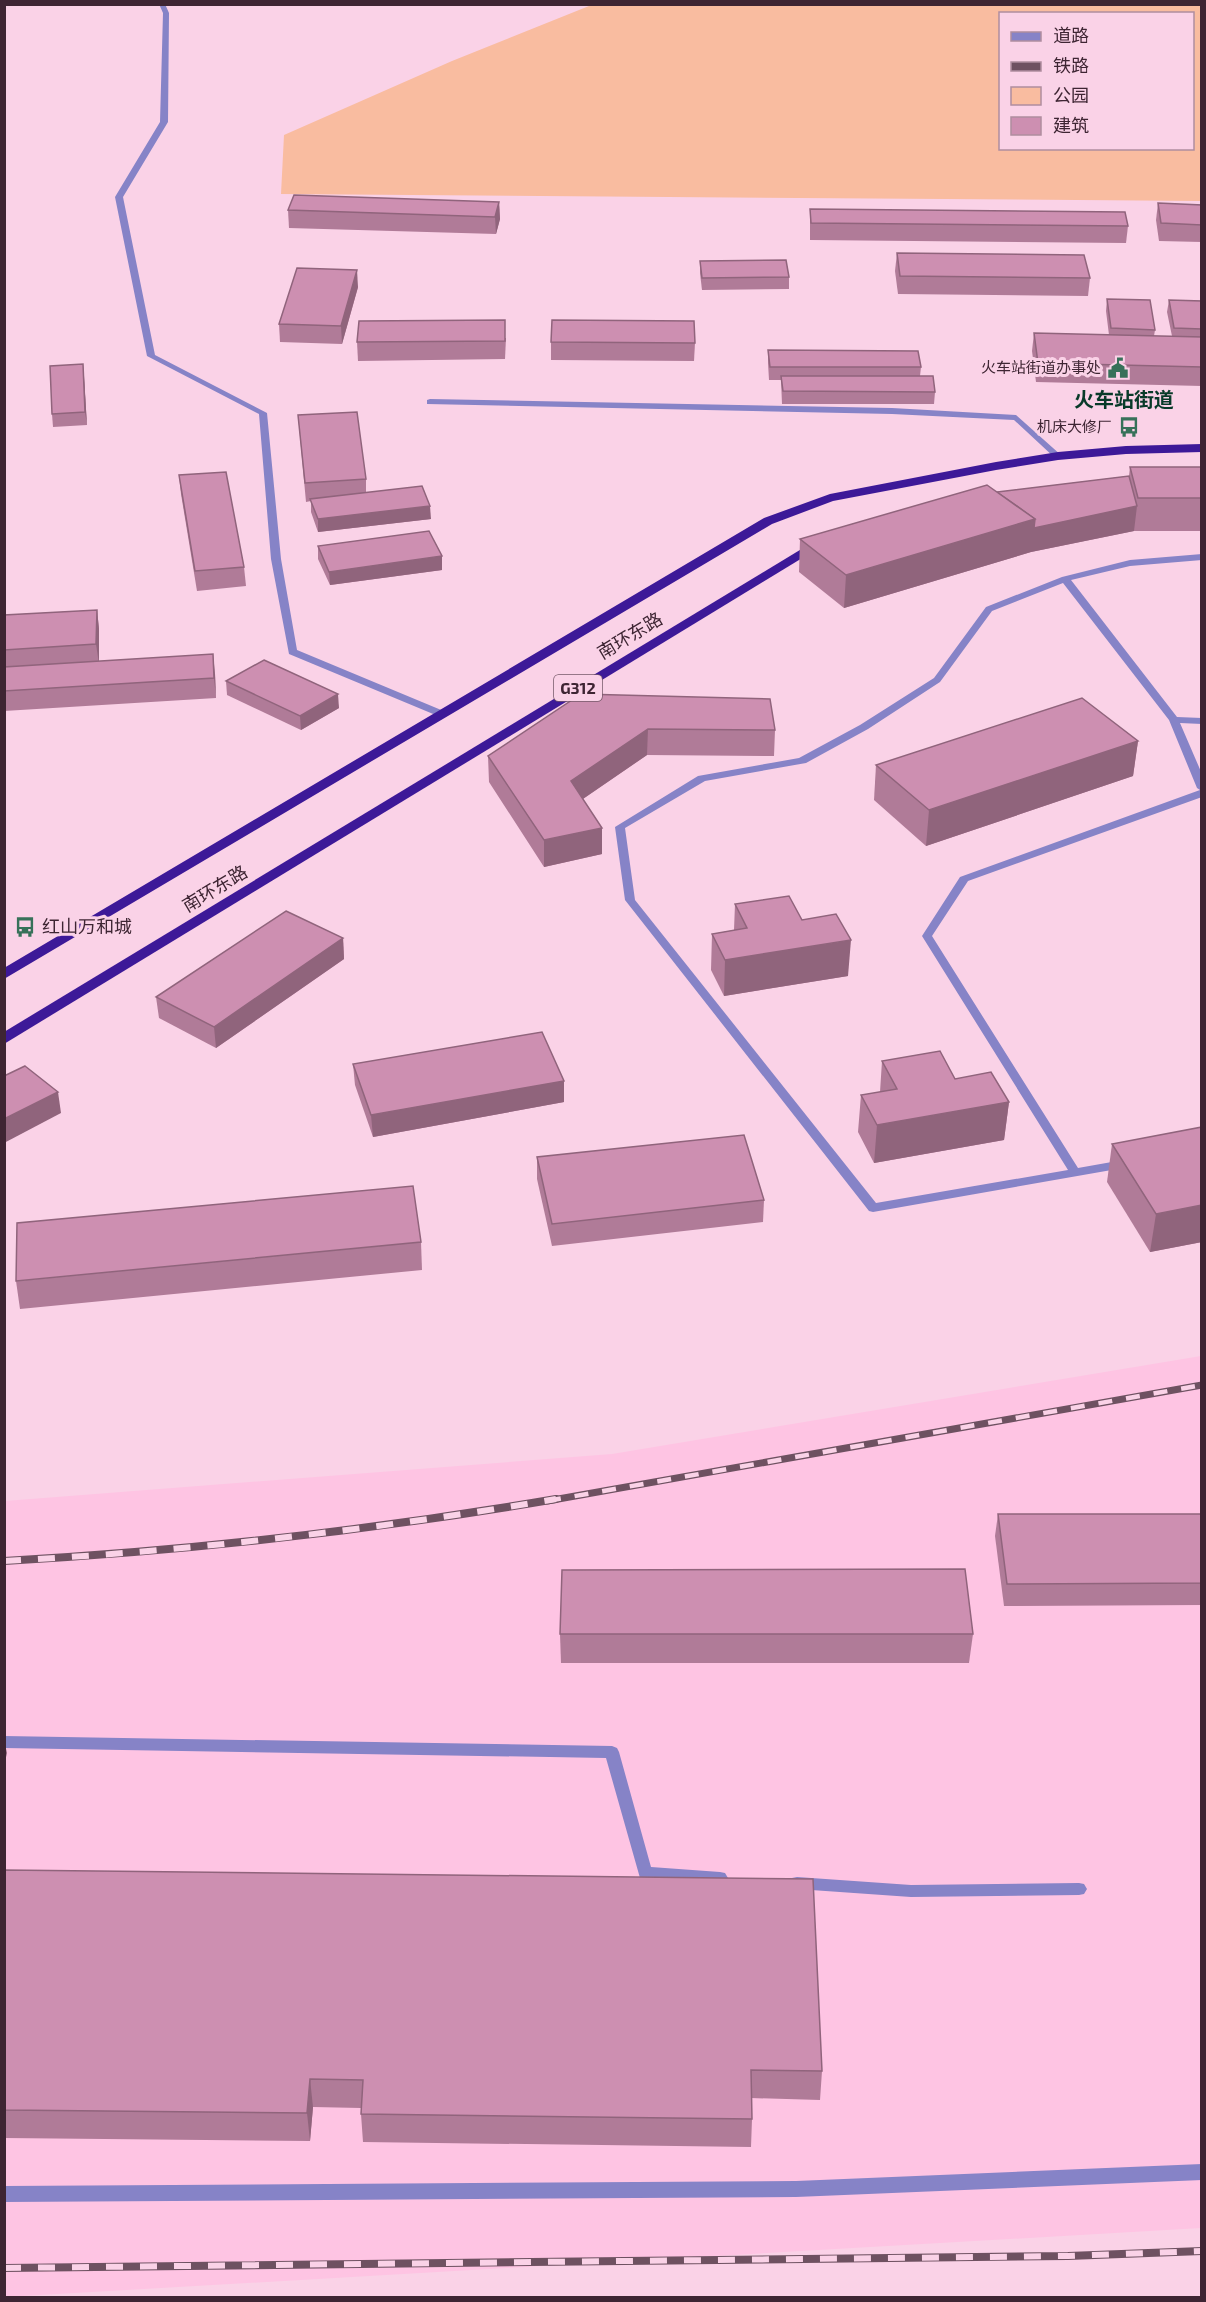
<svg xmlns="http://www.w3.org/2000/svg" width="1206" height="2302" viewBox="0 0 1206 2302" font-family="'Exo 2','Noto Sans SC',sans-serif">
<style>
.built{fill:#fec4e3}
.green{fill:#f9bca0;fill-rule:evenodd}
.lines{fill:none;stroke-linecap:round;stroke-linejoin:round}
.service{fill:#8683c7;fill-rule:evenodd}
.tertiary{fill:#8683c7;fill-rule:evenodd}
.trunk{fill:#3d1998;fill-rule:evenodd}
.rail-far1-casing{stroke:#6e5161;stroke-width:7}
.rail-casing{stroke:#6e5161;stroke-width:8}
.rail-far1{stroke:#fad2e7;stroke-width:4.5;stroke-dasharray:14;stroke-linecap:butt}
.rail{stroke:#fad2e7;stroke-width:6;stroke-dasharray:17;stroke-linecap:butt}
.wall{fill:#b07b98}
.shaded-wall{fill:#90647c}
.building{fill:#cd8fb1;stroke:#90647c;stroke-width:1.5}
.labels{text-anchor:middle;stroke-width:6;stroke-linejoin:round;paint-order:stroke}
.far-poi-label{font-size:15px;fill:#3e2533;stroke:#fad2e7;text-anchor:end}
.shield{fill:#fad2e7;stroke:#765969;stroke-width:1.5}
.shield-label{font-size:16px;font-weight:bold;fill:#3e2533}
.street-label{font-size:18px;fill:#3e2533;stroke:#fad2e7}
.poi-label{font-size:18px;fill:#3e2533;stroke:#fad2e7;text-anchor:start}
.far-district-label{font-size:20px;font-weight:bold;fill:#083a29;stroke:#fad2e7}
</style>
<rect width="100%" height="100%" fill="#fad2e7"/>
<path class="built" d="M1201,1356V2228L5,2297V1501L612,1454Z"/>
<path class="green" d="M594,4L1201,5V201L281,194L284,135L452,61ZM1000,14H1192V148H1000Z"/>
<g class="lines">
<g class="service">
<path d="M430,399L892,408L1016,415L1062,456L1055,458L1014,420L892,414L427,404V400Z"/>
<path d="M1202,554V560L1130,566L1071,580L1177,717L1202,718V724L1180,723L1202,774V797L968,881L932,936L1078,1168L1123,1160L1129,1164L1123,1168L873,1212L869,1211L625,900L615,827L698,776L799,758L860,725L934,678L986,607L1062,577L1130,560ZM1063,583L1169,720L1197,788L1200,790L960,877L922,936L1068,1170L876,1203L635,900L625,828L705,781L806,763L868,729L940,682L992,611Z"/>
<path d="M4,1736L612,1746L617,1748L619,1752L651,1867L720,1872L725,1873L728,1878L725,1883L720,1884L640,1878L606,1758L4,1748Z"/>
<path d="M797,1877L911,1885L1079,1883L1084,1884L1087,1889L1084,1894L1079,1895L911,1897L797,1889L792,1888L789,1883L792,1878Z"/>
<path d="M1202,2164V2180L796,2197L4,2202V2186L796,2181Z"/>
</g>
<path class="tertiary" d="M159,4H165L169,13L168,122L123,197L155,355L267,413L281,559L297,650L446,712V716H438L289,654L271,559L259,414L147,356L115,197L160,122L163,13Z"/>
<g class="trunk">
<path d="M1202,444V452L1126,454L1058,460L996,470L833,501L772,524L4,979V968L764,518L830,494L996,462L1058,452L1126,446Z"/>
<path d="M818,539L824,543L822,546L4,1044V1032Z"/>
</g>
<g class="rail-far1-casing">
<path id="rail-far1" d="M547,1501L1202,1385"/>
</g>
<g class="rail-casing">
<g id="rail">
<path d="M4,1561C189,1551 373,1530 556,1499"/>
<path d="M4,2268L1068,2256L1202,2251"/>
</g>
</g>
<use href="#rail-far1" class="rail-far1"/>
<use href="#rail" class="rail"/>
</g>
<g class="wall">
<path d="M499,202L500,219L496,234L289,228L288,210Z"/>
<path d="M1158,203L1202,205V242L1159,241L1156,220Z"/>
<path d="M810,209L1128,226L1126,243L810,240Z"/>
<path d="M897,253L1090,278L1088,296L898,294L895,271Z"/>
<path d="M700,261L789,277V289L702,290L700,273Z"/>
<path d="M358,287L342,344L280,342L279,324Z"/>
<path d="M1107,299L1155,330L1154,336H1172L1167,312L1169,300L1202,301V386L1036,382L1032,351L1034,333L1109,335L1106,311Z"/>
<path d="M506,338L505,359L358,361L357,342Z"/>
<path d="M551,342L695,343L694,361L551,360Z"/>
<path d="M768,350L921,367L920,376L935,392L934,404H782L781,380H769L768,363Z"/>
<path d="M83,364L87,425L53,427L52,414Z"/>
<path d="M298,415L366,479V493L431,519L318,532L311,512V501L306,502Z"/>
<path d="M1130,467H1202V531H1134L1031,552L844,608L799,572L800,539L997,492L1129,476Z"/>
<path d="M179,475L244,567L246,586L197,591L181,494Z"/>
<path d="M318,546L442,556V570L330,585L318,559Z"/>
<path d="M97,610L99,629V661L215,674L216,698L4,711V615Z"/>
<path d="M226,681L339,708L301,730L227,695Z"/>
<path d="M581,694L775,730L774,756L647,755L583,799L602,854L544,867L489,782L488,756Z"/>
<path d="M1138,741L1133,776L926,846L874,800L876,765Z"/>
<path d="M735,904L802,920L848,976L724,996L711,970L712,934L734,930Z"/>
<path d="M343,938L344,959L216,1048L159,1018L156,997Z"/>
<path d="M882,1061L955,1079L1009,1102L1004,1140L874,1163L858,1132L861,1095L880,1092Z"/>
<path d="M353,1064L564,1081V1102L373,1137L355,1085Z"/>
<path d="M1202,1127V1242L1150,1252L1107,1182L1112,1144Z"/>
<path d="M537,1157L764,1200L763,1222L552,1246L537,1179Z"/>
<path d="M421,1242L422,1270L20,1309L16,1281Z"/>
<path d="M998,1514H1202V1605L1004,1606L995,1536Z"/>
<path d="M560,1634H973L969,1663H561Z"/>
<path d="M4,1870L822,2071L820,2100L751,2098L752,2119L751,2147L363,2142L361,2114V2108L313,2107L310,2141L4,2138Z"/>
</g>
<g class="shaded-wall">
<path d="M499,202L500,219L496,234L495,217Z"/>
<path d="M357,270L358,287L342,344L341,326Z"/>
<path d="M83,364L84,376L87,425L85,412Z"/>
<path d="M430,506L431,519L318,532V519Z"/>
<path d="M1137,506L1134,531L1031,552L844,608L846,575L1035,519Z"/>
<path d="M442,556V570L330,585L329,572Z"/>
<path d="M97,610L99,629V664L96,644Z"/>
<path d="M213,654L215,674L216,698L214,678Z"/>
<path d="M338,694L339,708L301,730L300,716Z"/>
<path d="M648,729L647,755L571,807V781Z"/>
<path d="M1138,741L1133,776L926,846L929,810Z"/>
<path d="M602,828V854L544,867V840Z"/>
<path d="M343,938L344,959L216,1048L214,1027Z"/>
<path d="M851,940L848,976L724,996L725,960Z"/>
<path d="M564,1081V1102L373,1137L371,1115Z"/>
<path d="M58,1092L61,1113L4,1143V1119Z"/>
<path d="M1009,1102L1004,1140L874,1163L877,1125Z"/>
<path d="M1202,1205V1242L1150,1252L1156,1214Z"/>
<path d="M4,1740L7,1753L4,1766Z"/>
<path d="M310,2079L313,2107L310,2141L307,2113Z"/>
</g>
<g class="building">
<path d="M294,195L499,202L495,217L288,210Z"/>
<path d="M1158,203L1202,205V225L1161,223Z"/>
<path d="M810,209L1125,212L1128,226L811,223Z"/>
<path d="M897,253L1084,255L1090,278L900,276Z"/>
<path d="M786,260L789,277L702,278L700,261Z"/>
<path d="M297,268L357,270L341,326L279,324Z"/>
<path d="M1107,299L1150,300L1155,330L1111,328Z"/>
<path d="M1169,300L1202,301V329L1174,328Z"/>
<path d="M505,320V341L357,342L359,321Z"/>
<path d="M552,320L694,321L695,343L551,342Z"/>
<path d="M1034,333L1202,337V367L1038,363Z"/>
<path d="M768,350L918,351L921,367H770Z"/>
<path d="M83,364L85,412L52,414L50,366Z"/>
<path d="M781,376H933L935,392L783,391Z"/>
<path d="M357,412L366,479L305,483L298,415Z"/>
<path d="M1130,467H1202V498H1138Z"/>
<path d="M226,472L244,567L195,571L179,475Z"/>
<path d="M1129,476L1137,506L1034,528L1035,519L997,492Z"/>
<path d="M987,485L1035,519L846,575L800,539Z"/>
<path d="M422,486L430,506L318,519L310,499Z"/>
<path d="M429,531L442,556L329,572L318,546Z"/>
<path d="M97,610L96,644L4,650V615Z"/>
<path d="M213,654L214,678L4,691V667Z"/>
<path d="M264,660L338,694L300,716L226,681Z"/>
<path d="M581,694L770,699L775,730L648,729L571,781L602,828L544,840L488,756Z"/>
<path d="M1082,698L1138,741L929,810L876,765Z"/>
<path d="M789,896L802,920L836,914L851,940L725,960L712,934L747,928L735,904Z"/>
<path d="M286,911L343,938L214,1027L156,997Z"/>
<path d="M542,1032L564,1081L371,1115L353,1064Z"/>
<path d="M940,1051L955,1079L991,1072L1009,1102L877,1125L861,1095L897,1089L882,1061Z"/>
<path d="M25,1066L58,1092L4,1119V1076Z"/>
<path d="M1202,1127V1205L1156,1214L1112,1144Z"/>
<path d="M744,1135L764,1200L552,1224L537,1157Z"/>
<path d="M413,1186L421,1242L16,1281L17,1223Z"/>
<path d="M998,1514H1202V1583L1007,1584Z"/>
<path d="M965,1569L973,1634H560L562,1570Z"/>
<path d="M4,1870L813,1879L822,2071L751,2070L752,2119L361,2114L363,2080L310,2079L307,2113L4,2110Z"/>
</g>
<defs>
<g id="civic-bare" transform="scale(1.62)"><path d="M-.6-6.5H3V-4.5H.6V-3L4-1V1h2V6H-6V1h2V-1L-.6-3ZM-1.2 2.5V6h2.4V2.5Z" fill="#377159" stroke="#fad2e7" stroke-width="2.5" paint-order="stroke"/></g>
<g id="bus-bare" transform="scale(1.62)"><path d="M-5-6H5V4H4V6H2V4H-2V6H-4V4H-5ZM-3.5-4V0h7V-4ZM-3.5 1.2v1.5H-2V1.2ZM2 1.2v1.5H3.5V1.2Z" fill="#377159" stroke="#fad2e7" stroke-width="2.5" paint-order="stroke"/></g>
</defs>
<g fill-rule="evenodd">
<use href="#civic-bare" x="1118" y="368"/>
<use href="#bus-bare" x="1129" y="427"/>
<use href="#bus-bare" x="25" y="927"/>
</g>
<g class="labels">
<g class="far-poi-label">
<text x="1101" y="373">火车站街道办事处</text>
<text x="1112" y="432">机床大修厂</text>
</g>
<rect class="shield" x="554" y="675" width="48" height="26" rx="4.5"/>
<g class="shield-label">
<text x="578" y="694">G312</text>
</g>
<g class="street-label">
<text transform="translate(630 636) rotate(-31)" y="6">南环东路</text>
<text transform="translate(215 889) rotate(-31)" y="6">南环东路</text>
</g>
<g class="poi-label">
<text x="42" y="933">红山万和城</text>
</g>
<g class="far-district-label">
<text x="1124" y="407">火车站街道</text>
</g>
</g>
<rect width="1206" height="2302" fill="none" stroke="#3e2533" stroke-width="12"/>
<rect x="999" y="12" width="195" height="138" fill="#fad2e7" stroke="#af8d9f" stroke-width="1.5"/>
<rect x="1011" y="32" width="30" height="9" fill="#8683c7" stroke="#af8d9f" stroke-width="1.5"/>
<text x="1053" y="42" font-size="18" fill="#3e2533">道路</text>
<rect x="1011" y="62" width="30" height="9" fill="#6e5161" stroke="#af8d9f" stroke-width="1.5"/>
<text x="1053" y="72" font-size="18" fill="#3e2533">铁路</text>
<rect x="1011" y="87" width="30" height="18" fill="#f9bca0" stroke="#af8d9f" stroke-width="1.5"/>
<text x="1053" y="102" font-size="18" fill="#3e2533">公园</text>
<rect x="1011" y="117" width="30" height="18" fill="#cd8fb1" stroke="#af8d9f" stroke-width="1.5"/>
<text x="1053" y="132" font-size="18" fill="#3e2533">建筑</text>
</svg>
